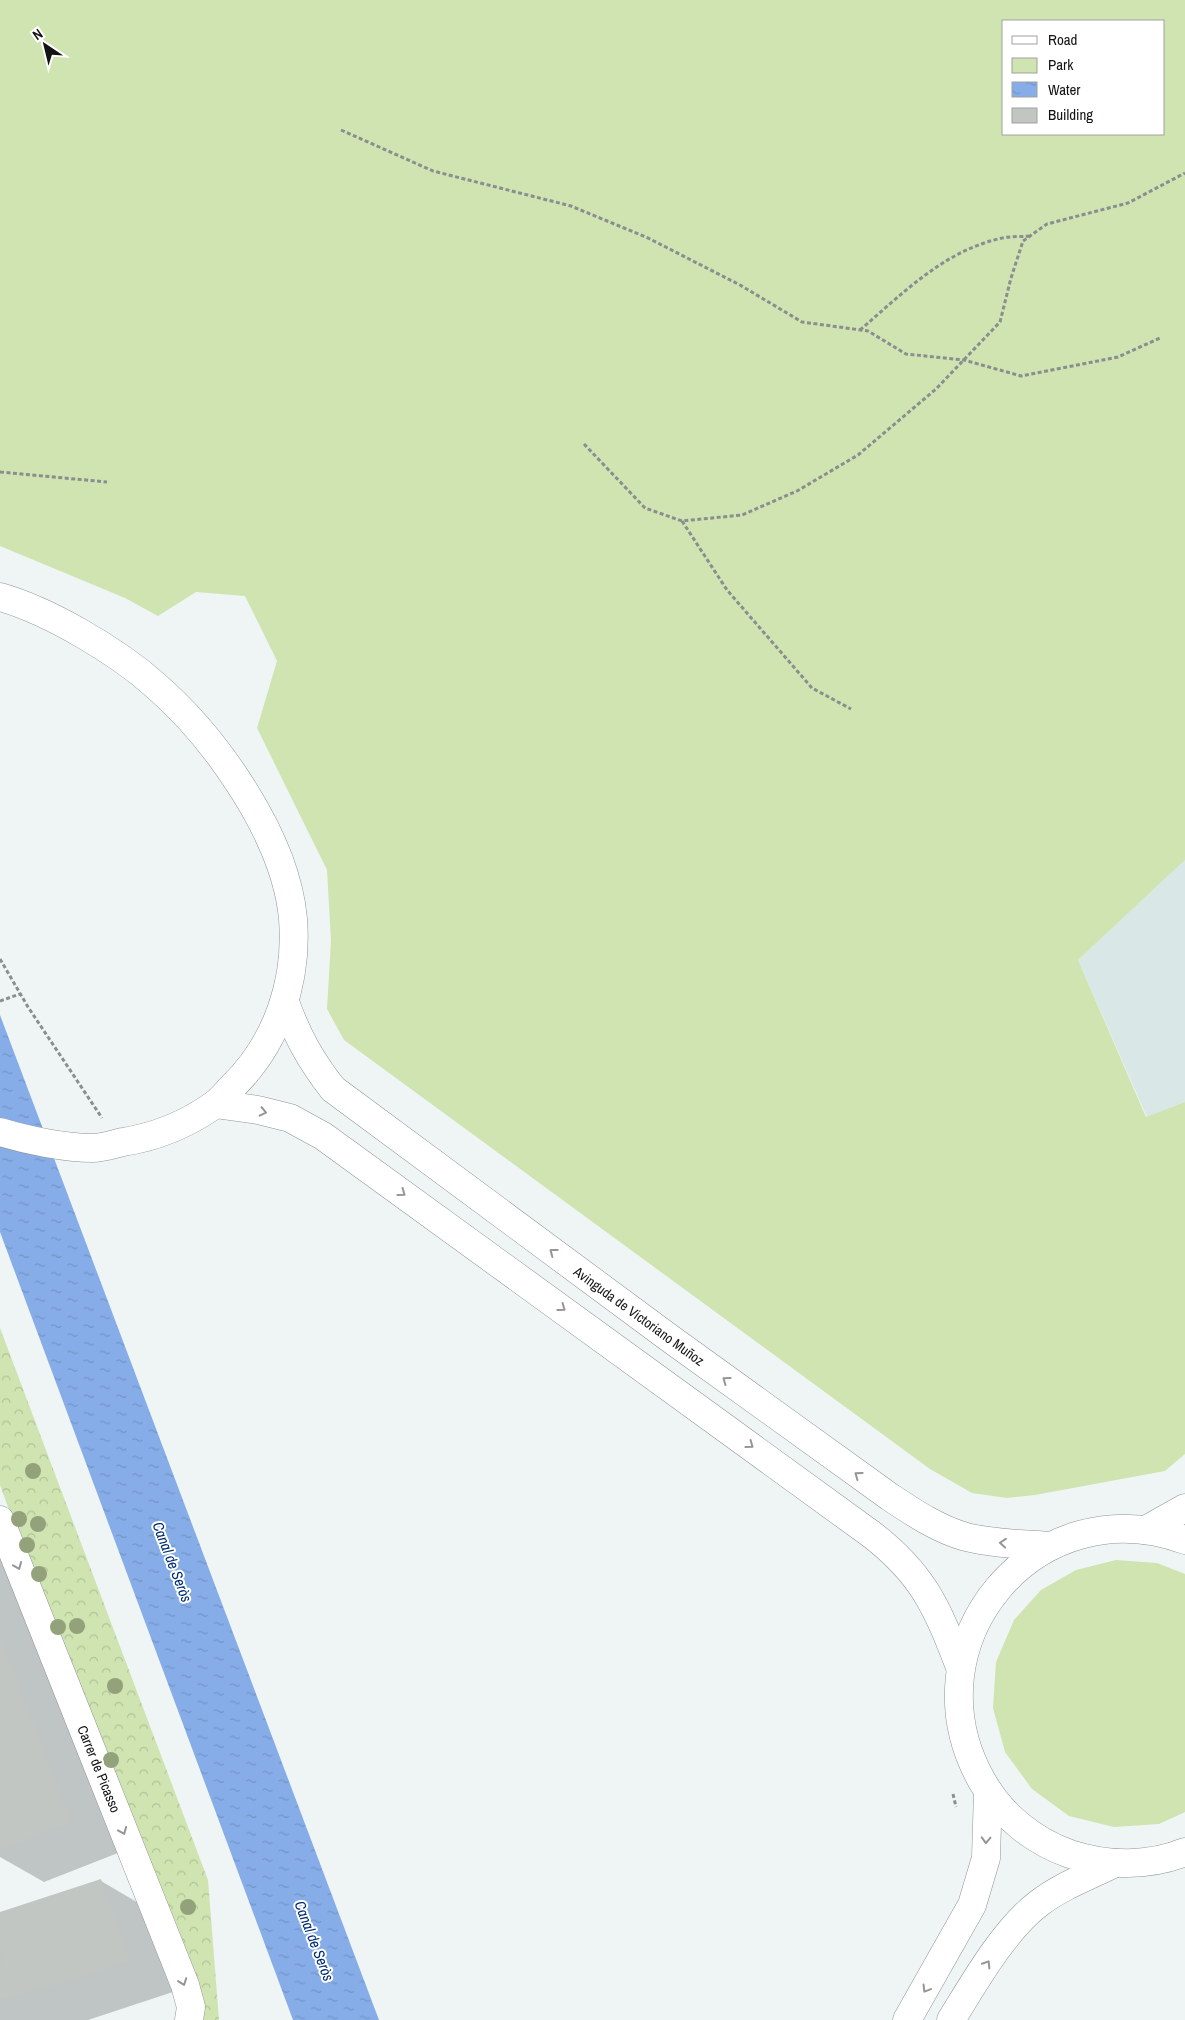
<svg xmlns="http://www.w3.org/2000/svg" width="1185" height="2020" viewBox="0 0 1185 2020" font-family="'Archivo Narrow',sans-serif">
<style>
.built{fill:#d9e7e6}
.green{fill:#cfe4b1;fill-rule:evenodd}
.forest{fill:url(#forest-crowns)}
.water{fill:url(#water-ripples)}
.shadow{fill:#0003}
.building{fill:#c1c6c3}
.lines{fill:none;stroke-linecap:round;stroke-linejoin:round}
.minor-casing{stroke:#8f9595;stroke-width:29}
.secondary-casing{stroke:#8f9595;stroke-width:29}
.primary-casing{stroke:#8f9595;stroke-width:29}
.path{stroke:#8a8e8e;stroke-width:3;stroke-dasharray:4 2.5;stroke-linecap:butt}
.minor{stroke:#fff;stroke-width:28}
.secondary{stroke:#fff;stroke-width:28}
.primary{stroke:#fff;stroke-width:28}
.tree{fill:#93a27b}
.oneway{stroke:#949595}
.labels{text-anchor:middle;stroke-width:4;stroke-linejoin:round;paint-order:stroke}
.street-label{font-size:14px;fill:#121414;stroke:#fff}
.water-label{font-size:15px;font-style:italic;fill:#002e71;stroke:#fff}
</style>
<defs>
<pattern id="forest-crowns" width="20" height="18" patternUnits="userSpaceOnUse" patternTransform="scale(1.25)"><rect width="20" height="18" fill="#cfe4b1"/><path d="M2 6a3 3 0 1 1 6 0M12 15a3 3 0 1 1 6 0" fill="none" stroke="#b1c397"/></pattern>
<pattern id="water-ripples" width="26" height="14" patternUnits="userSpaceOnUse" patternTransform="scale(1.25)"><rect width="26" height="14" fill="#86ade8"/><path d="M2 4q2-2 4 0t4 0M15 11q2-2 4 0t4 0" fill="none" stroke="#7394c6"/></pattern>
</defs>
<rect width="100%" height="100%" fill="#eff5f5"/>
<path class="built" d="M1185,860V1102L1147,1117L1078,960Z"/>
<g class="green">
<path d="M0,0H1185V860L1078,960L1146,1117L1185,1102V1454L1165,1471L1035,1495L1007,1498L972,1493L930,1469L344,1040L327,1009L331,941L327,870L257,728L277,661L245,596L196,592L158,616L125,598L0,546ZM1164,21V134H1004V21Z"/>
<path d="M1116,1560L1157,1563L1185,1574V1812L1159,1824L1114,1827L1069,1816L1032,1789L1005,1752L993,1708L996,1662L1014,1620L1041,1590L1076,1570Z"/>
</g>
<path class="forest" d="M0,1328L208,1880L219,2020H194L0,1485Z"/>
<path class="water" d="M0,1015L379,2020H293L0,1232Z"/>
<g class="shadow">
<path d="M0,1531L123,1851L44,1882L0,1857Z"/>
<path d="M101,1881L152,1911L182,1989L88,2020H0V1913Z"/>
</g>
<g class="building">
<path d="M0,1635L72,1822L0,1850Z"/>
<path d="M101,1879L131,1960L74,1980L0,2000V1965H3L0,1952V1912Z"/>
</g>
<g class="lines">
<g class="minor-casing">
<path id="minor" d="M0,1520L185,1985L191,2007L189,2020"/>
</g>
<g class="secondary-casing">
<g id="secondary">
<path d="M0,597C49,611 117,651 155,685C216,738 286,837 293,919C298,981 277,1043 233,1086C227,1092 221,1100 214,1105C187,1124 155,1137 123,1142C114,1144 103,1148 93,1148C65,1148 26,1140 0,1132"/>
<path d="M285,1002C297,1036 311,1061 333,1089L668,1337L890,1497C914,1513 938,1529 966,1537C994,1544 1023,1544 1051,1546"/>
<path d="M215,1104L258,1110L290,1118L323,1136L871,1534C923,1574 937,1607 960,1667"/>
</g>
</g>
<g class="primary-casing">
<g id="primary">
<path d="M1146,1530L1185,1508"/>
<path d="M1185,1540C1036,1485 904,1643 982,1781C1001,1815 1033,1841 1070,1854C1107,1866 1149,1867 1185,1852"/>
<path d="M907,2020L972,1905L986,1858L988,1791"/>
<path d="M951,2020C974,1983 1004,1930 1038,1904C1061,1886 1089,1876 1115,1863"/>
</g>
</g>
<g class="path">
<path d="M341,130L433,171L571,206L648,238L740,285L802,322L868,331L906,354L964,360L1021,376L1118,357L1160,338"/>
<path d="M860,330C902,294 943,252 998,239C1008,236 1019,237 1029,236"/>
<path d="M584,444L645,508L682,521L742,515L797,491L858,455L936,389L1000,322L1011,278L1023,241L1047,224L1128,203L1185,173"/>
<path d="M0,472L107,482"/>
<path d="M682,521L727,590L812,688L851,709"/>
<path d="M0,959L28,1007L102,1118"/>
<path d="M0,1001L20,994"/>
<path d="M953,1794L956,1807"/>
</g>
<use href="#minor" class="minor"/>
<use href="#secondary" class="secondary"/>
<use href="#primary" class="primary"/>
</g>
<g class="tree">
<circle cx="33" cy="1471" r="8"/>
<circle cx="19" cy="1519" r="8"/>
<circle cx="38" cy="1524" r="8"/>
<circle cx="27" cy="1545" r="8"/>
<circle cx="39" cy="1574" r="8"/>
<circle cx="77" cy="1626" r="8"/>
<circle cx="58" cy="1627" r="8"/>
<circle cx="115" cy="1686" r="8"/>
<circle cx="111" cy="1760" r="8"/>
<circle cx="188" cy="1907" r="8"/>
</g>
<defs><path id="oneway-chevron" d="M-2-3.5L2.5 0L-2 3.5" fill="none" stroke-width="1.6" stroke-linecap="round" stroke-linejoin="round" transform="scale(1.25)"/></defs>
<g class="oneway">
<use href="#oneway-chevron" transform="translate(263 1112) rotate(13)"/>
<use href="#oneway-chevron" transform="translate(402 1193) rotate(36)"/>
<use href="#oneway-chevron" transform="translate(553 1252) rotate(-143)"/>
<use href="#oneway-chevron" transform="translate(562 1308) rotate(36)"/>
<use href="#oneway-chevron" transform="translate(726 1380) rotate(-144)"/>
<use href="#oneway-chevron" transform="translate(750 1445) rotate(36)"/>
<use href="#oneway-chevron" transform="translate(858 1475) rotate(-144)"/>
<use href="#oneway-chevron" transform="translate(1003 1543) rotate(-175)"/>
<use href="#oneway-chevron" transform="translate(18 1566) rotate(68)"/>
<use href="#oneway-chevron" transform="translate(123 1831) rotate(68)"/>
<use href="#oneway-chevron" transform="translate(986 1840) rotate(92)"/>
<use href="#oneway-chevron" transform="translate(987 1964) rotate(-58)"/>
<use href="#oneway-chevron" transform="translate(183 1982) rotate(70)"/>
<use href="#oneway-chevron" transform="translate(926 1989) rotate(121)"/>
</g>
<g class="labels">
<g class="street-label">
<text transform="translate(639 1316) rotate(36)" y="5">Avinguda de Victoriano Muñoz</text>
<text transform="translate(99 1769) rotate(68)" y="5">Carrer de Picasso</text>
</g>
<g class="water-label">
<text transform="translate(172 1562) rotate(69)" y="5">Canal de Seròs</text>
<text transform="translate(314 1941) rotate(69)" y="5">Canal de Seròs</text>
</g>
</g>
<rect x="1002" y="20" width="162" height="115" fill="#ffffff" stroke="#a0a1a1"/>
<rect x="1012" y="36" width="25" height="8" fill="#ffffff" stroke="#a0a1a1"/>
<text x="1048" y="45" font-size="15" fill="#121414">Road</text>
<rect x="1012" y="58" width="25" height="15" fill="#cfe4b1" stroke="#a0a1a1"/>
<text x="1048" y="70" font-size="15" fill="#121414">Park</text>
<rect x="1012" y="82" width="25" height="15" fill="url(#water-ripples)" stroke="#a0a1a1"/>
<text x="1048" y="95" font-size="15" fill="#121414">Water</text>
<rect x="1012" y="108" width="25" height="15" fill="#c1c6c3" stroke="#a0a1a1"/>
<text x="1048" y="120" font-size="15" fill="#121414">Building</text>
<g transform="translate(45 45) rotate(325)" stroke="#ffffff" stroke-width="4" paint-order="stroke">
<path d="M0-4L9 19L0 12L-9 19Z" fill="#121414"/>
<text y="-8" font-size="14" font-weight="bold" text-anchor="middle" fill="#121414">N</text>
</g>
</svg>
